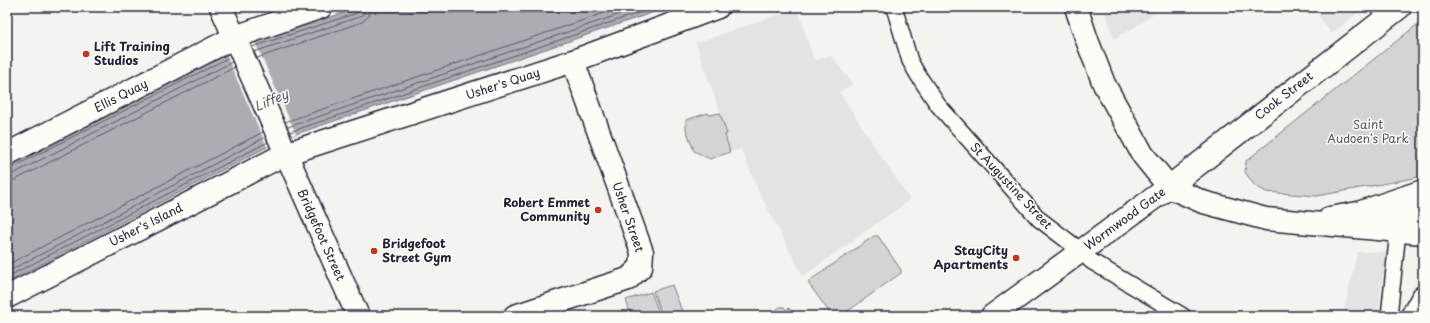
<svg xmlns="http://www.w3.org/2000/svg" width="1430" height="323" viewBox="0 0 1430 323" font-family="'Playpen Sans',sans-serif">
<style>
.built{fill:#e4e3e2}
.green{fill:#d5d4d5;stroke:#7c7b88}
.water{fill:#acacb2;stroke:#757582}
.pier{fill:#f4f3ef}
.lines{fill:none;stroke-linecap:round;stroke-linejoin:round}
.shore{stroke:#59596b;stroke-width:1}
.street-casing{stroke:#22223b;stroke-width:18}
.secondary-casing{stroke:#22223b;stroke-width:25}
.street{stroke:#fdfcf7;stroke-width:15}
.secondary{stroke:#fdfcf7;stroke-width:22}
.poi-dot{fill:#c8321e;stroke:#fdfcf7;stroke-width:1.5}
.labels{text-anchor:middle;stroke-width:3;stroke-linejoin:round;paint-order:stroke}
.poi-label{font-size:12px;font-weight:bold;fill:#22223b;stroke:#fdfcf7;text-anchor:start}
.street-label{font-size:12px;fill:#22223b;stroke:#fdfcf7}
.park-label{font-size:12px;fill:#585769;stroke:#fdfcf7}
.water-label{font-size:13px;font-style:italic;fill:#59596b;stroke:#fdfcf7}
</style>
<rect width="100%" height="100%" fill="#f4f3ef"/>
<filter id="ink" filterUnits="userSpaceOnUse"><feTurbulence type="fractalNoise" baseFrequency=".025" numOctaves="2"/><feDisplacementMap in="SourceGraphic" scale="8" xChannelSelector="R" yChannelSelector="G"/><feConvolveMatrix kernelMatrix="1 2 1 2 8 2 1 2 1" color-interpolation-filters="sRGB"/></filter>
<g filter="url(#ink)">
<g class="built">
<path d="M800,7L799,14L814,60L831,56L853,84L839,92L910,200L803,276L758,190L741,149L730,152L725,135L727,133L696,43Z"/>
<path d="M1104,7H1162L1143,22L1114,39Z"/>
<path d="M1313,7H1365L1331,34Z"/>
<path d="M1357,252H1387L1378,309L1423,316H1343Z"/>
</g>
<g class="green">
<path d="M1423,20V175L1414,178L1317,196L1266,192L1254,185L1245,172L1246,161Z"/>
<path d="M708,113L709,115L720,113L727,134L725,135L730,152L710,159L694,151L686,129V120Z"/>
<path d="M874,236H878L901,270V273L841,316H832L809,284V281Z"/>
<path d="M672,285L684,316H662L653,291Z"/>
<path d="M651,292L660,316H631L626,300Z"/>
<path d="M780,307H784L786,310L789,308L795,316H768Z"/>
</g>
<path class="water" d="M361,7H669L296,134L267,147L7,282V167L226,55L255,42Z"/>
<path class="pier" d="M255,42L296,134L267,147L226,55Z"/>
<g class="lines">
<g class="shore">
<path d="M252,47L357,13L360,7"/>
<path d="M254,52L359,17L364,13L365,7"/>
<path d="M257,58L362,22L369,16L371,7"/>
<path d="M285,122L622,7"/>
<path d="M288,127L641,7"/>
<path d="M290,132L656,7"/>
<path d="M7,170L230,57"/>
<path d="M7,175L13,174L232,62"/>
<path d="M7,181L15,180L235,67"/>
<path d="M7,265L263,132"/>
<path d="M7,272L266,137"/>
<path d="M7,277L268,142"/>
</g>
<g class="street-casing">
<g id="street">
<path d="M894,7L910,61L918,75L938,105L1039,219L1081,251L1091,261L1183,316"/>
<path d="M1389,316L1398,231"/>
</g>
</g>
<g class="secondary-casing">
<g id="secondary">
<path d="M221,7L358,316"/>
<path d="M1076,7L1087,40L1104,84L1143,155L1169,187L1203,202L1266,219L1423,233"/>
<path d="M7,154L235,37L321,7"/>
<path d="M1381,212L1423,211"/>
<path d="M1330,218L1358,213L1423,191"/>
<path d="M7,297L285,154L573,61L718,7"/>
<path d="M515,316L628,279L641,267L642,252L573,61"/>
<path d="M992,316L1169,187L1400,7"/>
<path d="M1412,316L1423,297"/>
</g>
</g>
<use href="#street" class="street"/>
<use href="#secondary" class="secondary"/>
</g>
</g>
<g class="poi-dot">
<circle cx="86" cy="54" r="4"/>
<circle cx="598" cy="210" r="4"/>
<circle cx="374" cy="251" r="4"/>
<circle cx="1016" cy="258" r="4"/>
</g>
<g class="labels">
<g class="poi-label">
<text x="94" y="51">Lift Training<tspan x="94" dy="14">Studios</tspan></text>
<text x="590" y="207" text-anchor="end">Robert Emmet<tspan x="590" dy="14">Community</tspan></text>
<text x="382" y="248">Bridgefoot<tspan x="382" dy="14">Street Gym</tspan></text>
<text x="1008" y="255" text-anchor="end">StayCity<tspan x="1008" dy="14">Apartments</tspan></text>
</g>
<g class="street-label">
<text transform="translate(503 84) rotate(-18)" y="4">Usher's Quay</text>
<text transform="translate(121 96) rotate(-27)" y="4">Ellis Quay</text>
<text transform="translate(1284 96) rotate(-38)" y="4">Cook Street</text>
<text transform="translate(1011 186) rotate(47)" y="4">St Augustine Street</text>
<text transform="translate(628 217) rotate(71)" y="4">Usher Street</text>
<text transform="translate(1125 219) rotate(-36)" y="4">Wormwood Gate</text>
<text transform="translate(146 225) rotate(-27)" y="4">Usher's Island</text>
<text transform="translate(321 235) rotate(66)" y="4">Bridgefoot Street</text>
</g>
<g class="park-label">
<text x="1368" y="129">Saint<tspan x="1368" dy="14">Audoen's Park</tspan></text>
</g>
<g class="water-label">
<text transform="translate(271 100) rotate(-23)" y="5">Liffey</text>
</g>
</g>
<rect width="1430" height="323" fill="none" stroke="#fdfcf7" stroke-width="24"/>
<rect x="12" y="12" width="1406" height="299" fill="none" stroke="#22223b" stroke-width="1.5" filter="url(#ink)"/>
</svg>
